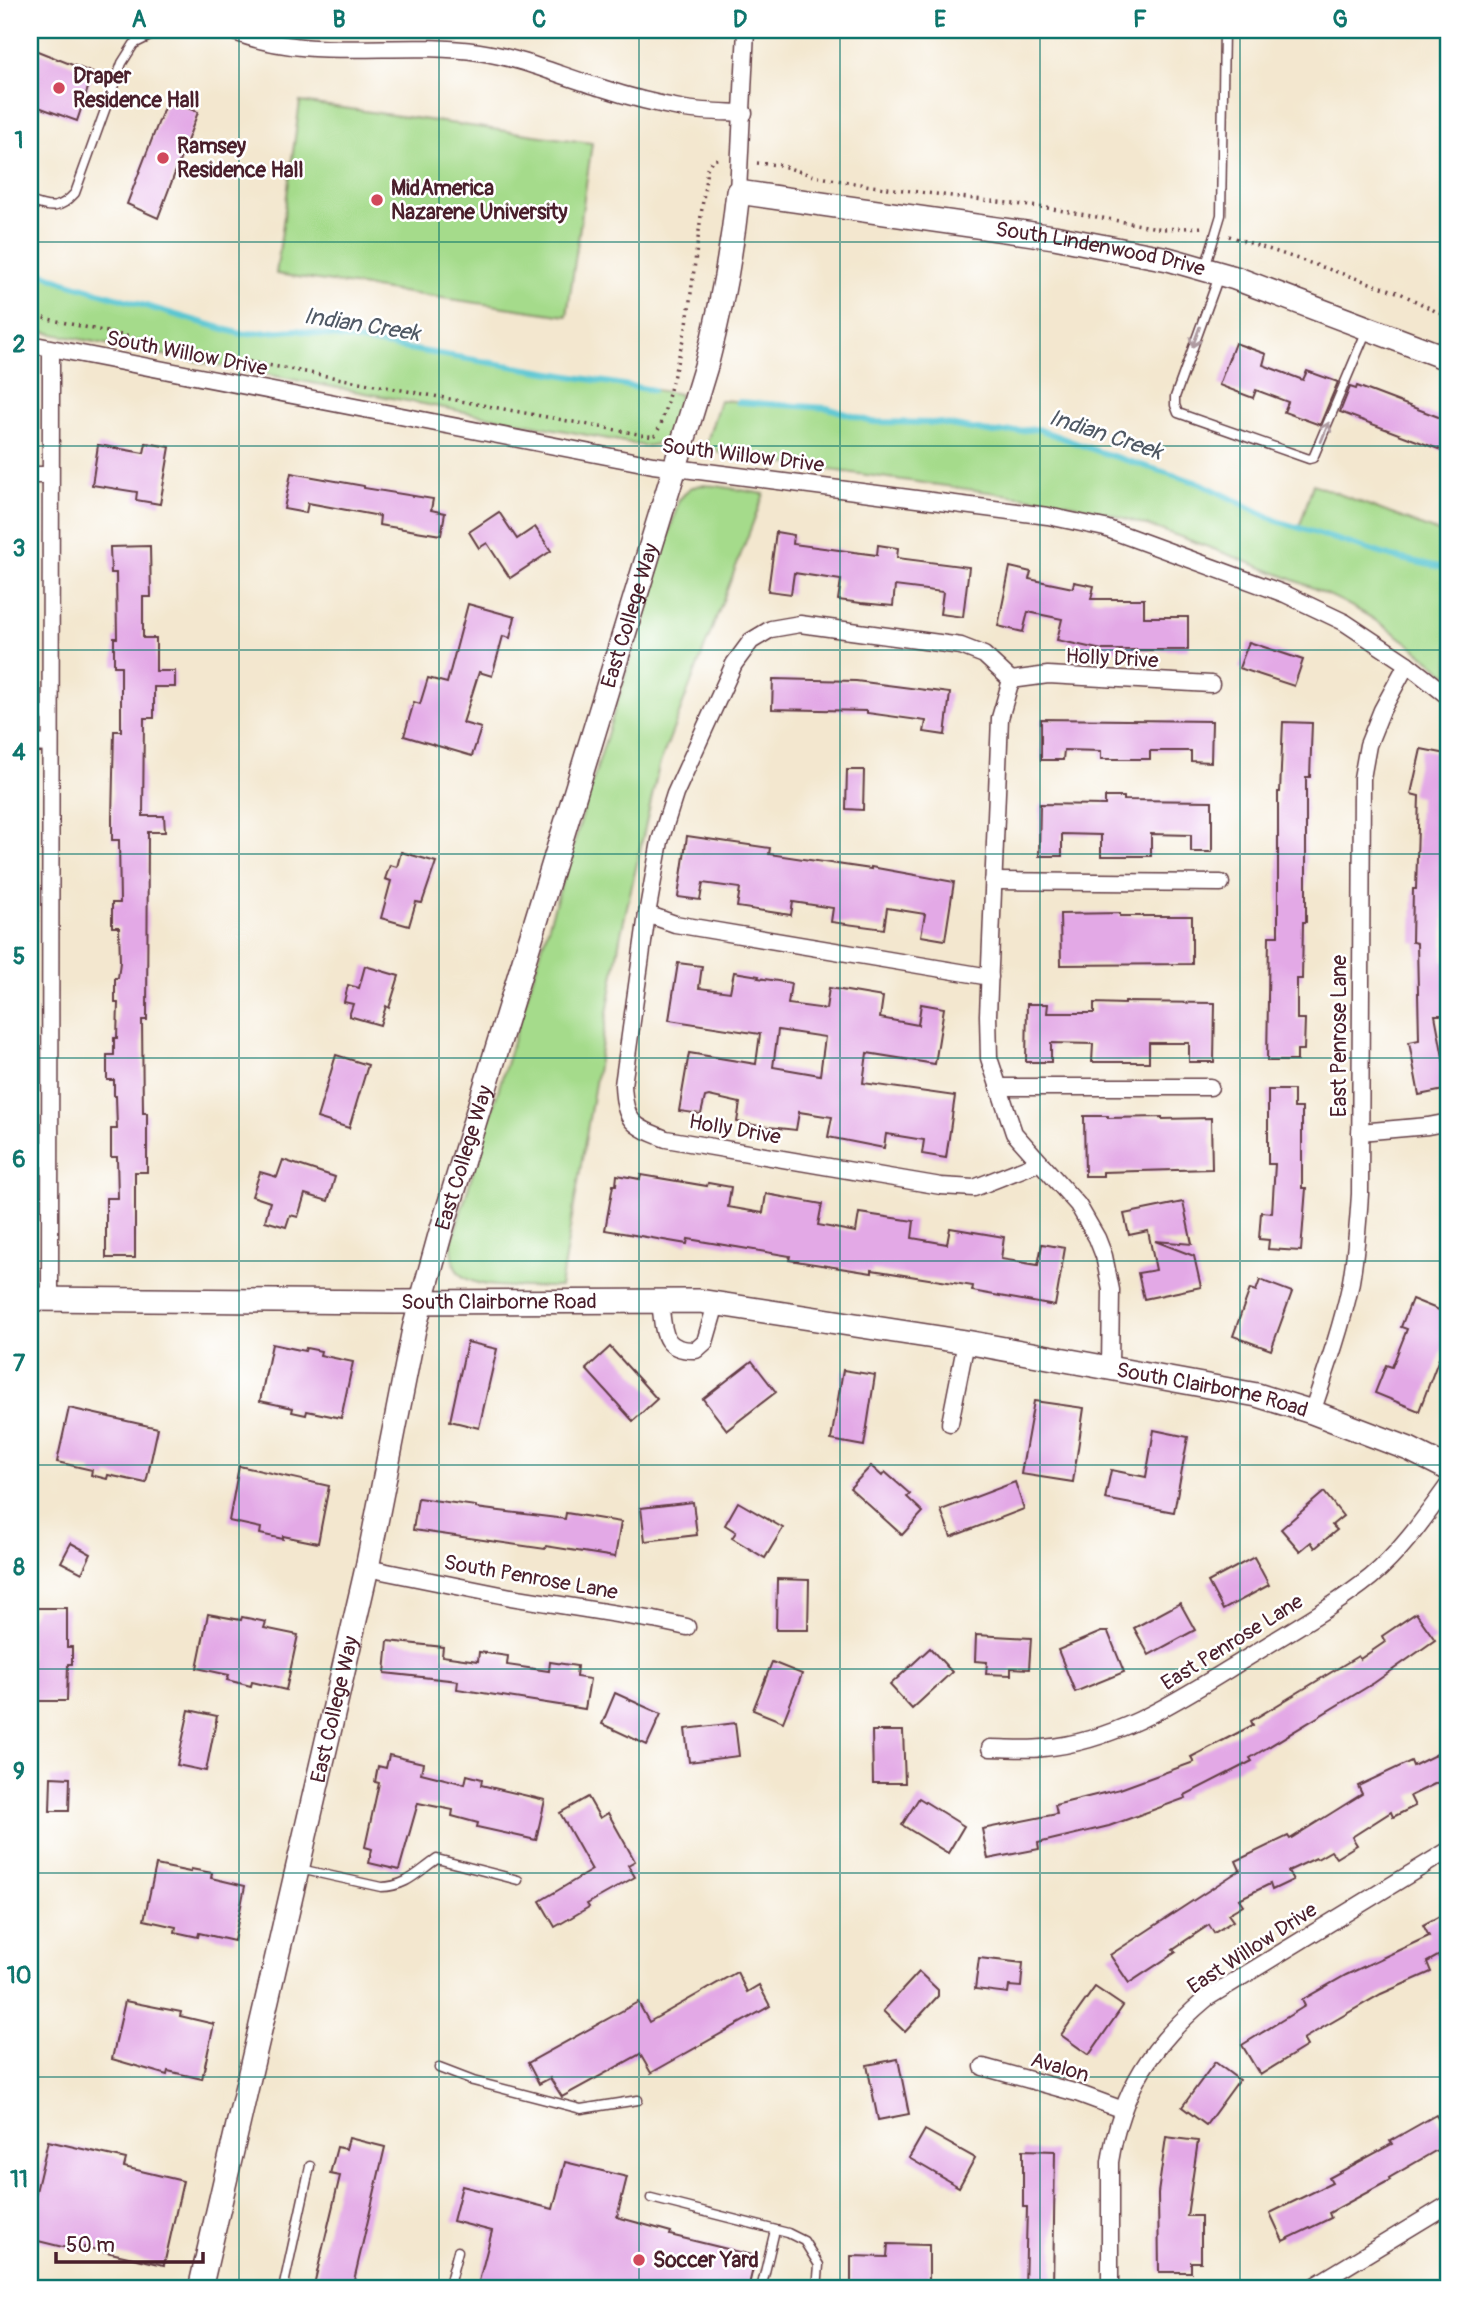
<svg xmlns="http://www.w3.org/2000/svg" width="1479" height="2319" viewBox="0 0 1479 2319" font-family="Pangolin,sans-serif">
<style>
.green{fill:#a5db8b;stroke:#787d5b;stroke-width:2}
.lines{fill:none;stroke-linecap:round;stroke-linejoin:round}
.stream{stroke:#5ac6d2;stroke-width:6}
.building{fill:#e3a9e6;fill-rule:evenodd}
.lane-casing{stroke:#633d44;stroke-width:11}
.street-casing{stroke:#633d44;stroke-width:19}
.secondary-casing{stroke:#633d44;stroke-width:26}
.path{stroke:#633d44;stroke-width:3.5;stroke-dasharray:2 5;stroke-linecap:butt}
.lane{stroke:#fff;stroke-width:8}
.street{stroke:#fff;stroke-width:16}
.secondary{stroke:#fff;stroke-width:23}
.oneway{stroke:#ae9aa0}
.grid{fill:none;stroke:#0f766e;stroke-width:2;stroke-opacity:0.55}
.poi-dot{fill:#d1495b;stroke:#fff;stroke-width:2.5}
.labels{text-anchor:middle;stroke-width:5;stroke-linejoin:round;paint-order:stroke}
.poi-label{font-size:21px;font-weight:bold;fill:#4a1f2b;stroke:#fff;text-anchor:start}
.street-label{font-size:21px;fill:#4a1f2b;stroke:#fff}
.water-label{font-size:23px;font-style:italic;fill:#505965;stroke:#fff}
.neatline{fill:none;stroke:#0f766e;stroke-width:2.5}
.grid-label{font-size:23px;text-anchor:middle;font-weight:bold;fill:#0f766e}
</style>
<rect width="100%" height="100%" fill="#fff"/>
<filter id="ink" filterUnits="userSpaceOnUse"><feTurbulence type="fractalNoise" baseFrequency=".0143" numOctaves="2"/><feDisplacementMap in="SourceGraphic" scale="14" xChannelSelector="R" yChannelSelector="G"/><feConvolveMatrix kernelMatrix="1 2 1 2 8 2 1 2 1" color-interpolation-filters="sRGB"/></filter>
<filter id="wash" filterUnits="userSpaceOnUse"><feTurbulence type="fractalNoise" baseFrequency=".00686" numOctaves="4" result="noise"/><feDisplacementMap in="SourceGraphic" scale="28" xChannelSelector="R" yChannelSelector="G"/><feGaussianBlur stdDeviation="1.57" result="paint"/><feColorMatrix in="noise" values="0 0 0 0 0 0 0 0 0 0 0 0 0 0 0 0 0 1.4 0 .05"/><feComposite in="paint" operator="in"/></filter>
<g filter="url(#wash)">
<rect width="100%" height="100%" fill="#f3e7cf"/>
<g class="green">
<path d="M300,102L592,143L567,316L276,274Z"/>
<path d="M30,268L64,282L241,334L296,330L680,394C674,418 676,445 645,446L53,334L30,328Z"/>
<path d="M720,400L828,408L873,422L938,423L994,433L1038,429L1100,452L1202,484L1277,521L1299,528L1313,484L1449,536V676C1420,652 1391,628 1358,610C1321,589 1280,575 1240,559C1182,537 1128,517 1068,503L724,455L706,445Z"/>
<path d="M701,485L717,486L764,494L659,766L620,938L560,1287C535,1286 476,1292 459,1273C452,1265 452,1251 452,1241L679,500L690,488Z"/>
</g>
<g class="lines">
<g class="stream">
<path d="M30,268L64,282L241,334L296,330L653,390"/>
<path d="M738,402L828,408L873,422L938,423L994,433L1038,429L1100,452L1202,484L1277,521L1393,557L1449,569"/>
</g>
</g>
<g id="blocks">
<g class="building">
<path d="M30,48L93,73L77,121L30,104Z"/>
<path d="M167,100L198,112L158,218L127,204Z"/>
<path d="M1235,343L1266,354L1263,365L1303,380L1307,371L1338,382L1320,425L1284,412L1288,402L1256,390L1253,398L1219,385Z"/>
<path d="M1357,386L1449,421V453L1340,412L1350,387L1356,389Z"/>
<path d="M146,443L170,447L160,504L136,500L137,492L92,485L98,445L144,453Z"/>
<path d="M291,473L364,486V488L433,499L431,510L445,513L441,535L379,525L380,516L308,503L306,513L284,509Z"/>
<path d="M499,512L517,539L535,527L551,551L510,578L487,543L479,548L469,532Z"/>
<path d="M776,532L794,535L793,544L877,555L878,545L898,548L897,558L969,567L963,617L940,614L943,592L895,586L893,606L861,603L838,600L841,580L794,573L791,594L768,591Z"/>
<path d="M150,546L151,597H143V638H156V671H175V687H154V718H144L143,816H164L165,832H148L147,1020H142L143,1113H147V1172H135V1258H106V1198H118L117,1157H111V1129H117L116,1096H114V1080H107V1055H114V1038H117L118,1003H115V978H118L120,962L119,927H112V903H120L119,840H112V818L114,731H121V666H114V638H117L116,573H111L110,547Z"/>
<path d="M1010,567L1031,572L1029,579L1073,588L1074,582L1094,586L1091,599H1144V617H1188V650H1102L1057,640L1062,619L1028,612L1023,632L998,626Z"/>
<path d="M468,604L515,617L510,638L503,636L492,676L479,672L463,723L481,728L472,756L404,736L414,702L420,704L428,678L447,683Z"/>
<path d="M1249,642L1303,660L1294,686L1239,668Z"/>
<path d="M773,679L856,681L950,693L945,735L924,732L926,721L867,713V711L772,709Z"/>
<path d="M1041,719L1212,721L1211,762L1191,761V751H1150V759H1101V751L1064,750L1063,760H1041Z"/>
<path d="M1283,722L1312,723L1310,777H1306V922H1303L1302,979H1297V1019H1305L1304,1050H1297V1061H1267L1269,936H1278V792H1280Z"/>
<path d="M1421,749L1447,754L1444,766L1449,767L1448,871H1444L1443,962H1448V1015H1435L1449,1089L1419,1095L1409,1042L1419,1040L1417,943L1412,942L1413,889H1416L1419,796L1411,794Z"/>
<path d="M847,770H864L863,810L846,809Z"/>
<path d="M1105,797H1124V800L1212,801V852H1191V835L1151,834V856H1101V835L1062,834V856H1039L1040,804L1105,805Z"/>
<path d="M687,836L770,848L769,854L871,869V867L954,882L945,940L921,936L925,914L887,908L884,929L831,922L833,908L793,902L791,915L737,907L740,888L703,883L700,900L678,897Z"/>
<path d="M401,852L436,862L422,903L416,902L409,926L381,918L391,881L385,879L390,865L397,867Z"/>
<path d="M1120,913V916H1192V964L1061,965L1060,914Z"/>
<path d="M678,963L702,966L699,988L730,992L734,972L759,976L758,978L791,983L788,1004L826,1009L829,988L883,997L880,1018L918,1025L921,1004L944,1008L935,1064L867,1053L863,1083L955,1096L946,1158L922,1154L924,1140L886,1134L884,1148L828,1137L832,1117L799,1112L796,1130L760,1126L737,1122L740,1103L709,1096L705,1097L701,1114L679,1111L689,1053L756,1064L760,1034L669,1020ZM778,1030L825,1037L820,1075L773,1067Z"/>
<path d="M365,966L399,976L389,1008L386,1006L380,1025L349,1016L353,1004L344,1002L348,985L359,988Z"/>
<path d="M1125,1002L1215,1003L1214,1062H1189V1043H1149V1062H1092L1093,1044L1051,1043V1062H1026L1027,1004H1048L1047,1013H1094V1003L1125,1004Z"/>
<path d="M336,1055L368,1065L349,1128L317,1118Z"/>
<path d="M1268,1090H1294V1108H1302V1188H1306L1301,1251L1268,1249L1269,1240L1259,1239L1261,1212L1272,1213L1275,1164H1268Z"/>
<path d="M1084,1116H1108V1118L1162,1117V1119L1211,1118L1212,1169L1103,1172V1176H1085Z"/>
<path d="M283,1160L335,1177L328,1201L305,1194L298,1217L290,1215L286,1227L265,1221L270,1202L252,1196L260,1172L277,1177Z"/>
<path d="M617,1175L640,1179L641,1175L707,1186L708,1183L731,1187L728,1207L763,1213L766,1194L822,1204L818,1225L856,1232L859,1213L914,1221L912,1238L947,1244L950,1228L1004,1237L1001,1259L1038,1265L1042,1244L1065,1248L1055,1306L972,1291L973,1286L872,1270V1273L789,1260L790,1256L688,1239L687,1244L605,1230L613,1185H616Z"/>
<path d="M1183,1202L1192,1244L1155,1241L1194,1256L1201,1287L1144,1299L1138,1273L1156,1270L1148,1231L1129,1235L1124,1214Z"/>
<path d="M1260,1280L1292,1292L1271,1350L1233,1336L1250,1289L1256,1291Z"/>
<path d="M1412,1299L1449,1314V1332L1419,1411L1375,1393L1386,1365L1392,1367L1407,1329L1401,1327Z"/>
<path d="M467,1342L497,1349L479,1428L450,1421Z"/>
<path d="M272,1344L305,1351L306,1348L321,1351L320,1355L353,1362L341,1418L307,1411L306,1415L292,1412L293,1408L260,1401Z"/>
<path d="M610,1347L657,1399L633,1421L586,1369Z"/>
<path d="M752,1361L776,1392L727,1430L703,1399Z"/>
<path d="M843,1370L875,1375L864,1446L831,1440Z"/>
<path d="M1034,1401L1084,1408L1073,1482L1021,1474Z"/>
<path d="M69,1408L158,1428L146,1483L108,1475L107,1479L91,1475L92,1470L57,1462Z"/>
<path d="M1154,1430L1188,1437L1174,1512L1105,1499L1111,1470L1146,1477Z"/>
<path d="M239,1466L329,1486L318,1543L283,1536V1539L260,1534L261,1528L229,1521Z"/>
<path d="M871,1466L882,1476L885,1472L910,1494L907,1497L923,1512L902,1535L850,1488Z"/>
<path d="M1015,1482L1024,1509L951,1537L941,1510Z"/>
<path d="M1324,1492L1343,1516L1332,1525L1337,1530L1315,1548L1311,1542L1300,1551L1281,1529Z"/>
<path d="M418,1498L476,1506V1508L565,1519L566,1513L621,1522L615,1557L546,1546L545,1549L413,1530Z"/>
<path d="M693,1502L697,1535L645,1541L641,1508Z"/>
<path d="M738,1502L783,1528L765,1558L732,1538L736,1532L725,1525Z"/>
<path d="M71,1543L91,1554L82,1573L61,1562Z"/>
<path d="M1254,1557L1269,1585L1223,1610L1208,1582Z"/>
<path d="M777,1579L809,1580L808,1630H776Z"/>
<path d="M1180,1603L1195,1630L1149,1655L1134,1628Z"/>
<path d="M36,1608H67V1647H72V1664H68L67,1701H30V1621Z"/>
<path d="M1416,1613L1435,1640L1374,1683L1250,1758L1252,1761L1185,1795L1186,1798L1109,1826L1038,1843L1039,1849L988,1859L982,1829L1057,1814L1055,1805L1120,1789L1194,1762L1191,1757L1253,1725L1251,1721L1358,1656L1360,1659L1385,1642L1382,1636Z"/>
<path d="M208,1614L241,1620L242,1617L266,1622L264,1628L298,1635L286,1690L252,1682L251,1686L227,1680L229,1675L197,1668Z"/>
<path d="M1101,1632H1108L1124,1672L1075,1692L1058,1650Z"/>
<path d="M976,1635L1031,1638L1029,1669L1011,1668V1675L986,1674L987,1662L975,1661Z"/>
<path d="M388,1641L443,1647L442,1656L478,1661L479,1652L508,1656L507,1665L549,1671L550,1662L577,1666L576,1677L590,1679L585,1709L457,1689L458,1681L385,1673Z"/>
<path d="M930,1648L952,1672L912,1709L890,1685Z"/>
<path d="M772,1662L802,1674L783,1722L753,1710Z"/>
<path d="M615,1693L661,1714L647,1745L602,1724Z"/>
<path d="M189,1710L217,1716L206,1771L177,1765Z"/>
<path d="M735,1723L739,1756L689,1762L685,1729Z"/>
<path d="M872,1731H903L905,1783H873Z"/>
<path d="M1449,1748V1777L1410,1796L1415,1806L1393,1817L1391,1812L1352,1837L1357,1845L1336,1858L1331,1851L1317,1859L1316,1858L1288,1871L1293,1880L1272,1890L1270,1884L1239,1899L1243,1905L1228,1914L1233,1921L1214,1933L1209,1925L1173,1949L1176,1952L1129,1983L1110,1955L1240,1870L1236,1861L1288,1836L1290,1839L1362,1794L1358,1786L1411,1761L1413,1766Z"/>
<path d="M389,1755L423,1763L421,1773L465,1784L467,1775L482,1779L481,1785L545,1800L536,1840L477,1827L478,1823L452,1816L453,1810L418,1803L399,1870L369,1863L372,1849L365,1847L379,1783L375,1782L378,1766L386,1768Z"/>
<path d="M51,1777L70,1778L69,1811H50Z"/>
<path d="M588,1797L600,1818L608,1813L635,1861L628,1865L635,1877L587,1904L589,1907L555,1927L540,1901L592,1870L560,1813Z"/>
<path d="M919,1798L964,1826L948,1853L902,1825Z"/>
<path d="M156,1865L190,1872L191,1869L212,1873L211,1878L245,1886L234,1941L199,1933L198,1937L175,1932L176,1927L144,1920Z"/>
<path d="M1449,1911V1950L1427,1962L1431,1972L1381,1994L1303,2039L1307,2046L1260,2075L1242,2045L1305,2006L1302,2000L1346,1975L1429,1936L1423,1925Z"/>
<path d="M979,1958L1023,1963L1021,1987L1009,1986L1008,1993L975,1989Z"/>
<path d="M737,1972L747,1992L759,1985L770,2006L651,2073L640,2054L562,2097L550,2078L539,2084L528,2063L638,2002L649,2022Z"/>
<path d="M919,1972L938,1990V1996L905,2032L883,2011Z"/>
<path d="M1095,1987L1123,2006L1089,2055L1061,2035Z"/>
<path d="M125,2001L181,2012L180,2016L214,2024L202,2079L168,2071L167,2075L112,2059Z"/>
<path d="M898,2059L909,2114L878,2120L867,2065Z"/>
<path d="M1215,2062L1239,2080L1206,2125L1182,2107Z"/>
<path d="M1436,2115L1449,2137V2143L1389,2178L1390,2180L1329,2213L1331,2218L1283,2241L1270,2213L1332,2183L1329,2178L1392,2144L1390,2141Z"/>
<path d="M925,2130L975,2158L959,2187L909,2158Z"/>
<path d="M1166,2137L1198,2141L1187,2216H1201V2262H1191V2272H1159L1158,2193Z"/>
<path d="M349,2138L385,2147L352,2289H313L340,2176L330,2174L337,2147L346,2149Z"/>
<path d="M48,2141L126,2159L124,2167L183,2181L164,2265L84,2247L83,2252L30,2239V2217Z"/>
<path d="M1023,2150L1055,2151L1053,2289H1025L1027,2207H1023Z"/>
<path d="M565,2162L627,2177L617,2217L671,2232L670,2235L756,2256L748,2289H477L492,2231L453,2221L462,2186L553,2209Z"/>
<path d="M888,2244L929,2245V2289H851V2256L887,2257Z"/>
</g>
</g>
</g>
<g filter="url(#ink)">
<use href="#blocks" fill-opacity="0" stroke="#633d44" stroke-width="2"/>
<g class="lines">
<g class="lane-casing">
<g id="lane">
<path d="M30,201C50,209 60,210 75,193L122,63L134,44L162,30"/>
<path d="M1205,268L1221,215L1224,30"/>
<path d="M1219,276L1175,397V405L1178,413L1309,459L1313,458L1367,330"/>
<path d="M300,1869L381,1887C406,1887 418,1872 437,1859L518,1880"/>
<path d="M439,2068L473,2081L581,2109L638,2100"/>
<path d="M651,2198L788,2233L804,2241L819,2265L817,2289"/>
<path d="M283,2289L310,2166"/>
<path d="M448,2289L458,2251"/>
<path d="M761,2289L775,2230"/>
</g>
</g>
<g class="street-casing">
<g id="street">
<path d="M230,30C306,63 398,40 479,52C522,58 561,76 602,88C629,97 657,104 685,109C704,112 724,112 744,113"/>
<path d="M738,192L746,30"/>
<path d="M30,344L653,465L1048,516L1105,528L1285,594L1344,622L1407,664L1449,697"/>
<path d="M30,475H50"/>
<path d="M1011,680L1048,675L1211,684"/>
<path d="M30,743L50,744"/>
<path d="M993,881L1221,883"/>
<path d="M647,914L675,924L990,977"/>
<path d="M998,1087H1210"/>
<path d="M1360,1132L1428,1126L1449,1122"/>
<path d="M1040,1162L974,1188L941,1186L666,1139C633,1126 625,1123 623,1085L647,914L660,841L675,794L734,664L751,641L771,629L800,624L961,646L984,655L1011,680L1000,718L988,1015L989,1058L1014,1133L1078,1205L1097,1238L1104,1256L1111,1290L1110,1367"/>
<path d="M50,1299L51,349"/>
<path d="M660,1302C664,1331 661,1351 696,1350L705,1342L716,1304"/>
<path d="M1312,1412C1326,1371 1341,1329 1350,1287C1356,1256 1358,1225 1360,1194L1362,778L1368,745L1382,710L1407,664"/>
<path d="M950,1423L966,1342"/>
<path d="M367,1568L511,1597L654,1620L687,1627"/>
<path d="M990,1748C1007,1748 1026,1750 1043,1748C1122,1741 1189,1693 1255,1653C1293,1629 1335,1606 1371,1577C1402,1551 1425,1517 1449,1484"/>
<path d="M983,2067L1077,2093L1123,2110"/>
<path d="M1110,2289V2162C1121,2090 1152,2044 1207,1998L1449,1850"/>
<path d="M1309,2289L1449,2204"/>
</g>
</g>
<g class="secondary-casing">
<g id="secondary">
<path id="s1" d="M30,1299L396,1302L699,1301L966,1342L1257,1395L1312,1412L1409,1449L1449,1469"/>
<path id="s2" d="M200,2289L367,1568L414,1329L440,1235L706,366C721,309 732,251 738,192L1054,237L1168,259L1235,278L1449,359"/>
</g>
</g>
<g class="path">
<path d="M757,163L779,165L814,176L871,186L1047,208L1163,229L1205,227"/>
<path d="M1229,236L1400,293L1449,318"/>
<path d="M30,315L203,353L654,437L661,425L687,324L707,169L712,160L722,158"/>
</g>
<use href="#lane" class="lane"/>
<use href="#street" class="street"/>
<use href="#secondary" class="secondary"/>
</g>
<defs><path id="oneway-shaft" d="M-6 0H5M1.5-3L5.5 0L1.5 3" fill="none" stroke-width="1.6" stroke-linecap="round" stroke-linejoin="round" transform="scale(1.75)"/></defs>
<g class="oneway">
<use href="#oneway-shaft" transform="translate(1196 337) rotate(110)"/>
<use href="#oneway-shaft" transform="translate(1325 432) rotate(-68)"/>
</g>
</g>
<path class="grid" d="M239,30V2289M439,30V2289M639,30V2289M840,30V2289M1040,30V2289M1240,30V2289M30,242H1449M30,446H1449M30,650H1449M30,854H1449M30,1058H1449M30,1261H1449M30,1465H1449M30,1669H1449M30,1873H1449M30,2077H1449"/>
<g class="poi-dot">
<circle cx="59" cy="88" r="7"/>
<circle cx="163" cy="158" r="7"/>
<circle cx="377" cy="200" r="7"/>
<circle cx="639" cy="2260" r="7"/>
</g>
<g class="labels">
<g class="poi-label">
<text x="73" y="83">Draper<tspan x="73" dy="24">Residence Hall</tspan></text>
<text x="177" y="153">Ramsey<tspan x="177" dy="24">Residence Hall</tspan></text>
<text x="391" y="195">MidAmerica<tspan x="391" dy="24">Nazarene University</tspan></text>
<text x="653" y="2267">Soccer Yard</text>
</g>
<g class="street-label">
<text dy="7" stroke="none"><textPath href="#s2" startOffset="2534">South Lindenwood Drive</textPath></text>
<text transform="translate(187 353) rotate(11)" y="7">South Willow Drive</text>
<text transform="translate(743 455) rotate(7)" y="7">South Willow Drive</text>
<text dy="7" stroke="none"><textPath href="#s2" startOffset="1729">East College Way</textPath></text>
<text transform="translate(1112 658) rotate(3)" y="7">Holly Drive</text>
<text transform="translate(1339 1036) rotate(-90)" y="7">East Penrose Lane</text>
<text transform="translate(735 1129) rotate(10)" y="7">Holly Drive</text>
<text dy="7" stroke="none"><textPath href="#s2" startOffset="1162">East College Way</textPath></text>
<text dy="7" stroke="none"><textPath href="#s1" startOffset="469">South Clairborne Road</textPath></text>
<text dy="7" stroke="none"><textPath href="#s1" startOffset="1190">South Clairborne Road</textPath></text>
<text transform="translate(531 1577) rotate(10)" y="7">South Penrose Lane</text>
<text transform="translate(1232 1642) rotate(-32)" y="7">East Penrose Lane</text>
<text dy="7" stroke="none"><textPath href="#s2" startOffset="595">East College Way</textPath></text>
<text transform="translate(1252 1948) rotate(-33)" y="7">East Willow Drive</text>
<text transform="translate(1060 2067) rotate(16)" y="7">Avalon</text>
</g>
<g class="water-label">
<text transform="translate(362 324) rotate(9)" y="8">Indian Creek</text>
<text transform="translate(1106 434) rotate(18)" y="8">Indian Creek</text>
</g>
</g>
<rect width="1479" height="2319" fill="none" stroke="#fff" stroke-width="77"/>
<path d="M56 2252v10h147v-10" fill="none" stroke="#4a1f2b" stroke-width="3.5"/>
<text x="66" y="2252" font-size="21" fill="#4a1f2b" stroke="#ffffff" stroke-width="5" paint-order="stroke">50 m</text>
<rect x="38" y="38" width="1402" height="2242" class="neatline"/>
<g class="grid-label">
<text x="139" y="27">A</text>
<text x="339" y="27">B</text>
<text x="539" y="27">C</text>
<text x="740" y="27">D</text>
<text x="940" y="27">E</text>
<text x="1140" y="27">F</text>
<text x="1340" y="27">G</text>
<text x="19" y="148">1</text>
<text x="19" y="352">2</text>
<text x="19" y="556">3</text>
<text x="19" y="760">4</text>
<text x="19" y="964">5</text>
<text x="19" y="1167">6</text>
<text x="19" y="1371">7</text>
<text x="19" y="1575">8</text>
<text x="19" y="1779">9</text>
<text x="19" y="1983">10</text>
<text x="19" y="2187">11</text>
</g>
</svg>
